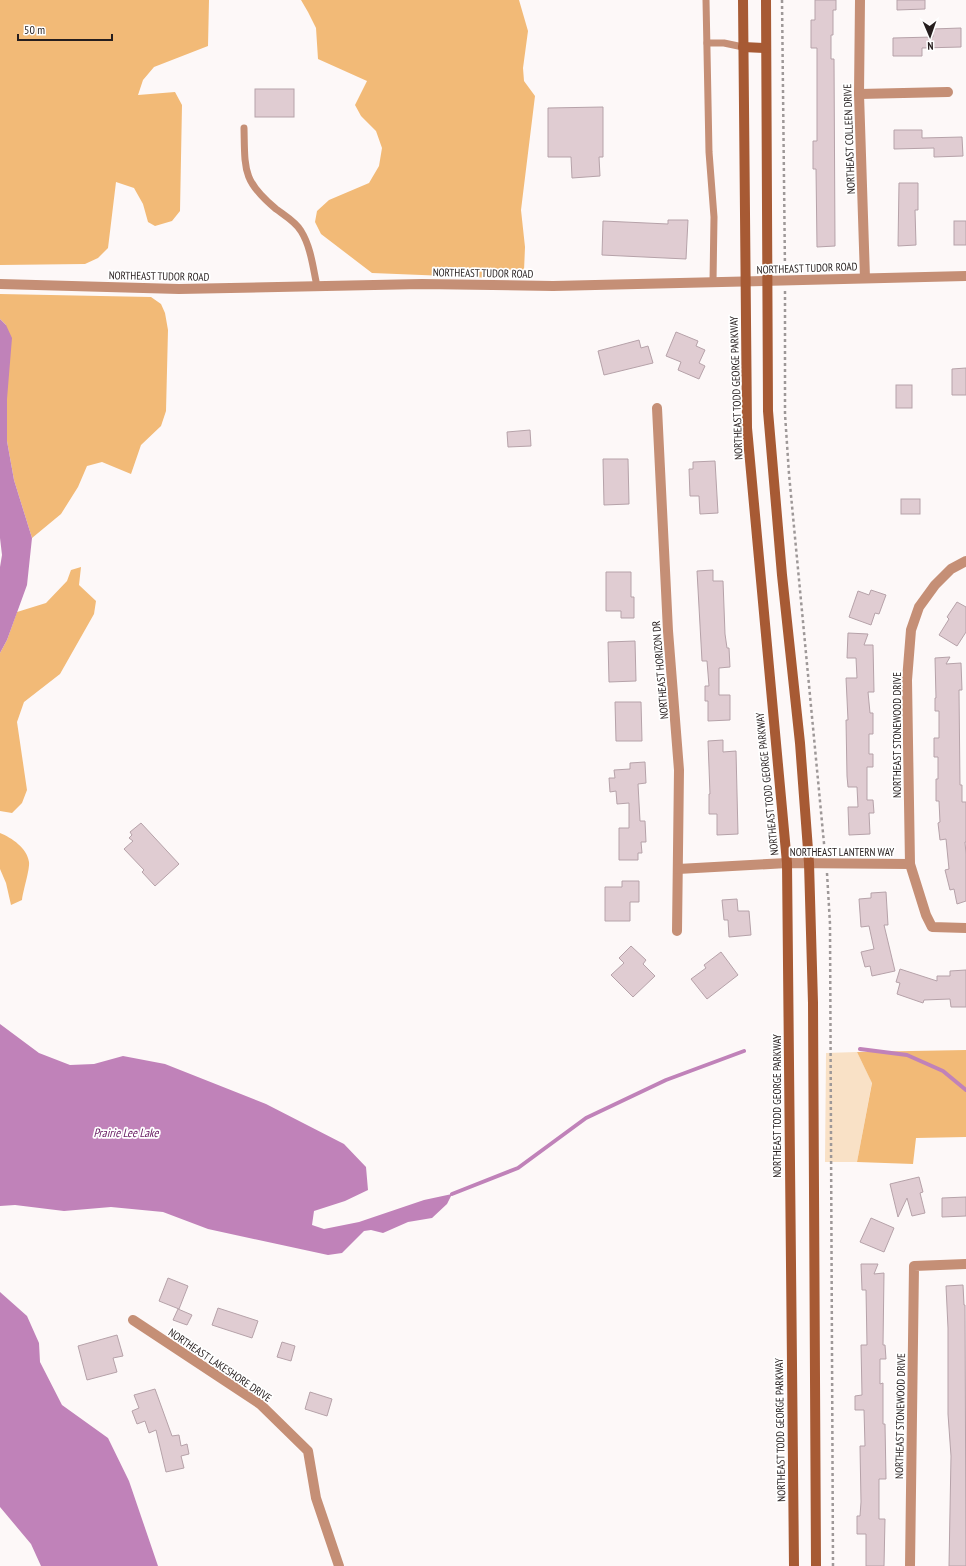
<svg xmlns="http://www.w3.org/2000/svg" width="966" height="1566" viewBox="0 0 966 1566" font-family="'PT Sans Narrow',sans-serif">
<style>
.green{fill:#f9e1c6}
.forest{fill:#f2ba77}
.water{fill:#c082b9}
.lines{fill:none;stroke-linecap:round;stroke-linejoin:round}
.stream{stroke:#c082b9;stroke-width:4}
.building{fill:#e0ccd2;stroke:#b6a2a9}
.path{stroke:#9e9898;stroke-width:2.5;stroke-dasharray:3 3;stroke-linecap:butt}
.service{stroke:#c58f76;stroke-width:7}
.minor{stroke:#c58f76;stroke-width:10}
.secondary{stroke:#a75a34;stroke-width:10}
.labels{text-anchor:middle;stroke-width:3.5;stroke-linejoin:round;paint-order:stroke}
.street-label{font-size:11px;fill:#261e1e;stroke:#fff}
.water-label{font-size:12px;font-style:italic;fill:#671c62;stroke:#fff}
</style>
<rect width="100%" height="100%" fill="#fdf8f8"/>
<path class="green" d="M857,1052L872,1082L857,1162H825L826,1053Z"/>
<g class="forest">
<path d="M0,0H209L208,46L154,67L143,80L138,95L175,92L182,105L180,211L172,221L155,226L148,222L143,204L134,188L116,182L108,248L98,258L85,264L0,265Z"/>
<path d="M301,0H519L528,31L523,68L524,81L535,96L521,210L525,247L524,271L508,270L496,278L372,273L321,234L315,222L317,211L329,200L369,183L379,166L382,148L376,131L361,116L355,105L367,81L318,59L316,28L308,12Z"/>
<path d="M0,294L151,297L161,304L165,313L168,330L166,411L161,426L141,445L131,474L102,462L87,466L78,487L61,514L32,538L14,480L7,441L6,325L0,319Z"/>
<path d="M81,567L79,585L96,601L94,614L60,674L24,702L17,722L27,790L22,803L12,813L0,811V653L7,640L17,612L46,603L67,581L71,570Z"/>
<path d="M0,833C12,838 27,848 29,862C30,869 23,891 22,900L11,905L6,883L0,869Z"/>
<path d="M966,1050V1137L916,1138L913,1164L857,1162L872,1083L857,1052Z"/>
</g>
<g class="water">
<path d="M0,319L6,325L12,338L7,399V441L14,480L32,538L27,585L7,640L0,653V567L2,555L0,538Z"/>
<path d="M0,1024L39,1053L70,1065L94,1064L123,1056L165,1064L266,1104L344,1144L366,1167L368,1190L345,1201L314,1211L312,1225L324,1229L359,1222L424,1200L452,1194L447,1204L432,1218L408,1222L383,1233L371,1230L364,1231L342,1253L328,1255L208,1229L163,1212L111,1207L64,1211L15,1205L0,1206Z"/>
<path d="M0,1292L27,1316L39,1343L40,1362L62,1405L108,1438L129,1481L158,1566H41L31,1544L0,1507Z"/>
</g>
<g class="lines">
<g class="stream">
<path d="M860,1049L907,1055L943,1071L966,1090"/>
<path d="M452,1194L518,1168L586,1118L666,1080L744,1051"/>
</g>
</g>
<g class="building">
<path d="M815,0H836V10H833V35H831V59H834L835,246L817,247L816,169H813V141H817V48H811V20H815Z"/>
<path d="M897,0H925V9L897,10Z"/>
<path d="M961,28V47L922,48V56H893V38L933,37L932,29Z"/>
<rect x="255" y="89" width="39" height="28"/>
<path d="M603,107V157H599L600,176L572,178L571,157H548V108Z"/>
<path d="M894,130H922V138L962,137L963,156L934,157V148L894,149Z"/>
<path d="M899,183H918V210H915L916,245L898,246Z"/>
<path d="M668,220H688L686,259L602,255L603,221L668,224Z"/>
<rect x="954" y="221" width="12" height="24"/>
<path d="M676,332L698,341L696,346L705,350L699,363L705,366L699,379L678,370L681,362L666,356Z"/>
<path d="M639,340L641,348L648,346L653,363L604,375L598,351Z"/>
<path d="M966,368V395H952V369Z"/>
<rect x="896" y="385" width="16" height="23"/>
<path d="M530,430L531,446L508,447L507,432Z"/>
<path d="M603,459H628L629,504L604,505Z"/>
<path d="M715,461L718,513L700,514L699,496H690L689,469H693V462Z"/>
<rect x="901" y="499" width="19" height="15"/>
<path d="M713,570V581H723L725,634L727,648H729L730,667L719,668V695H730V720L708,721V701H705V686H709L707,661H702L697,571Z"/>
<path d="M606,572H631V597H634V618H621V611H606Z"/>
<path d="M871,590L886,595L879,614L875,613L871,625L849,617L858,591L869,595Z"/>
<path d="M957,602L966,607V632L957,646L939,635L949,619L947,617Z"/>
<path d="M848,633L868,634L864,645H873L874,692H868L870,713H873V734H869V754H873V767H867V800H873L874,813H869L870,834L849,835L848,807H858L857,787H848L847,776L846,720H848L846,678H857L856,658H847Z"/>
<path d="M635,641L636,681L609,682L608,642Z"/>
<path d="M950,657L946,664L961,663L962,690H959L960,785H962V802H966V842H965L966,854V901L957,904L954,889L950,890L945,870L949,869L946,839L940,840L938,823L940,822L939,801H936V779H938V757H934V738H939V711H935V698H936L935,658Z"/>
<path d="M615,702H641L642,741H616Z"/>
<path d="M723,740V752L736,751L738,834L717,835V814H709V794H710L708,741Z"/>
<path d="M645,762L646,783L638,784L640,821H645L646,842H641L642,853H638V860H619V828H629V803L617,804L616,791L610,792L609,778H615L614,770L630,769V763Z"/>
<path d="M141,823L179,864L155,886L142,872L144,870L124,849L133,841L129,838L132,835L130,832Z"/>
<path d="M622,881H639V902H630V921H605V887H622Z"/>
<path d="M886,892L888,925H884L895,971L872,976L870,966L865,967L861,952L874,949L869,926L861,927L859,899L871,898V893Z"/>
<path d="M737,899L738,911H749L751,935L729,937L728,920H724L722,900Z"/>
<path d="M631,946L646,960L643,964L655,976L633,997L611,975L624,963L619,958Z"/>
<path d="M721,952L738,975L707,999L691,979L706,968L704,965Z"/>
<path d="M900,969L937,981V976H950V971L966,970V1007H951L950,999L924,1000L923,1003L897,994L900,983L896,982Z"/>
<path d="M919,1177L923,1192L920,1193L925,1213L912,1216L907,1198L898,1217L890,1184Z"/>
<path d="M966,1197V1216L942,1217V1198Z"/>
<path d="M871,1218L894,1228L884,1252L860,1242Z"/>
<path d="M861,1264H878L874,1274L884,1273L883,1345H885L886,1359H880V1384L883,1383V1424H885L886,1479H879V1519H885L884,1566H866V1534H857V1516H860L861,1502L860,1446H865L864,1410H855V1396L862,1395L861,1345H867L866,1290H862Z"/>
<path d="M168,1278L188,1286L179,1309L159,1301Z"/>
<path d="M963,1285L964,1305H965L966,1566H949L951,1456L948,1414V1328L946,1286Z"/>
<path d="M218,1308L258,1321L252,1338L212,1325Z"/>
<path d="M178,1309L192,1315L187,1325L173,1320Z"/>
<path d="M117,1335L123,1356L113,1358L117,1372L87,1380L78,1346Z"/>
<path d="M282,1342L295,1346L291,1361L277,1357Z"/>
<path d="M155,1389L172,1436L179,1435L181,1446L187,1444L189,1454L181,1456L184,1468L166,1472L156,1430L149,1433L145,1421L137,1424L132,1411L139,1408L134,1395Z"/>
<path d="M310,1392L332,1399L327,1416L305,1409Z"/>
</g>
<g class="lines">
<g class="path">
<path d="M782,0L785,270"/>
<path d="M785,291V414L789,474L825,854"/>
<path d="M827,873L830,924L833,1566"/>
</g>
<g class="service">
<path d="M706,0L709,152L714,217L713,282"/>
<path d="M707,43H724L743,47"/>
<path d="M244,128C245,169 242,181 276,209C284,215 296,222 301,231C311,247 313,268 317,286"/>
</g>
<g class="minor">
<path d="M860,0L859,94L865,278"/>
<path d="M859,94L948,92"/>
<path d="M0,284L179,289L422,284L553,286L966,276"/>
<path d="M657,408L668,631L679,770L677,931"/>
<path d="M966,561L951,569L935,585L919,607L911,630L907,680L910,864L926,915L932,927L966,928"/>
<path d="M678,869L787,863L910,864"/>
<path d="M133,1320L260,1404L308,1451L316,1498L339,1566"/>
<path d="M910,1566L914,1266L966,1264"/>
</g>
<g class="secondary">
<path d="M743,0L747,428L787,863L794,1566"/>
<path d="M766,0L768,411L782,575L800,743L809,863L813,1003L816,1566"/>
<path d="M743,47L766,48"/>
</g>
</g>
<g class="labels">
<g class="street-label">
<text transform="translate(849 139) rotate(-92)" y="4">NORTHEAST COLLEEN DRIVE</text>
<text transform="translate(807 268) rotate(-2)" y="4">NORTHEAST TUDOR ROAD</text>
<text transform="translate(483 273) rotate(1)" y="4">NORTHEAST TUDOR ROAD</text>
<text transform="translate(159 276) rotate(1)" y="4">NORTHEAST TUDOR ROAD</text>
<text transform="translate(736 388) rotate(-92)" y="4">NORTHEAST TODD GEORGE PARKWAY</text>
<text transform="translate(660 670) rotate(-95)" y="4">NORTHEAST HORIZON DR</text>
<text transform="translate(897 735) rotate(-90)" y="4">NORTHEAST STONEWOOD DRIVE</text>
<text transform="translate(767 784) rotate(-96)" y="4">NORTHEAST TODD GEORGE PARKWAY</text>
<text x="842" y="856">NORTHEAST LANTERN WAY</text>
<text transform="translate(777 1106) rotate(-90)" y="4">NORTHEAST TODD GEORGE PARKWAY</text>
<text transform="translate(220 1365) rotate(34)" y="4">NORTHEAST LAKESHORE DRIVE</text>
<text transform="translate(900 1416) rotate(-89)" y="4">NORTHEAST STONEWOOD DRIVE</text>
<text transform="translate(780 1430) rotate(-91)" y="4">NORTHEAST TODD GEORGE PARKWAY</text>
</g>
<g class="water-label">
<text x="126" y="1137">Prairie Lee Lake</text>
</g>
</g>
<g transform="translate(930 36) rotate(178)" stroke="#ffffff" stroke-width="3" paint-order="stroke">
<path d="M0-3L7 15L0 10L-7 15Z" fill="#261e1e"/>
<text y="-6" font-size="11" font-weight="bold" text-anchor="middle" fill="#261e1e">N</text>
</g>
<path d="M18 34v6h94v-6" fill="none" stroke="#261e1e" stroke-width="2"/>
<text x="24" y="34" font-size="12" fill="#261e1e" stroke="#ffffff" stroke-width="3" paint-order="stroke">50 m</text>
</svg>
